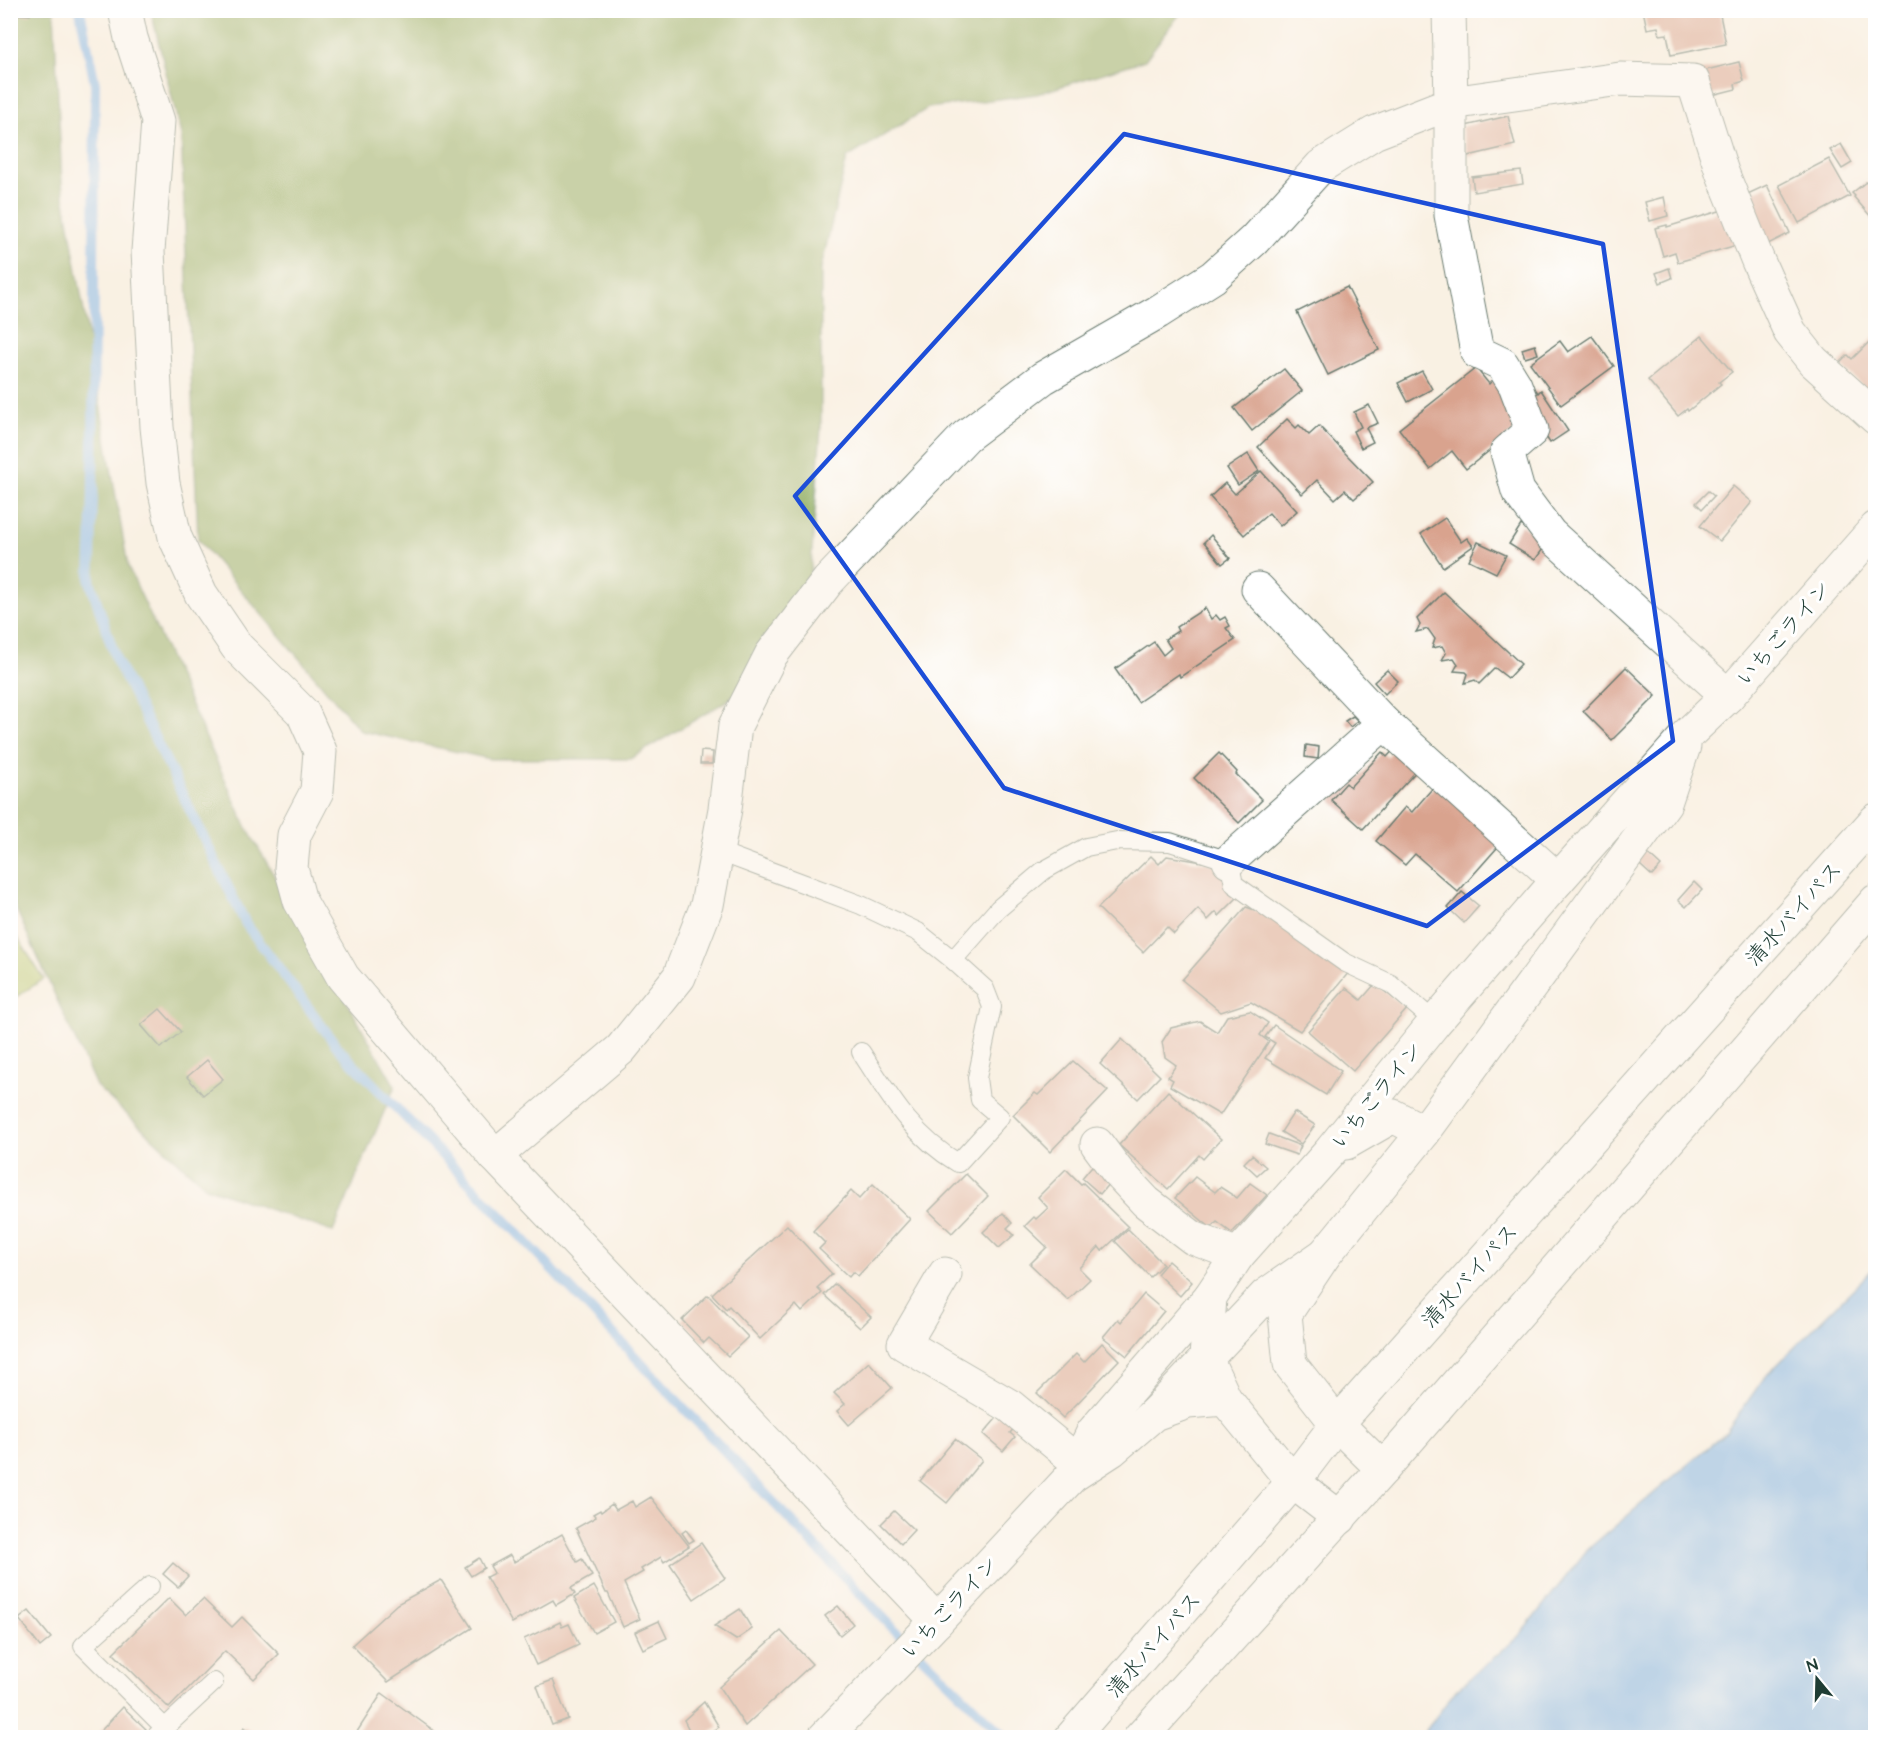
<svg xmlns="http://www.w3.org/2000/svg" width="1886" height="1748" viewBox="0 0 1886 1748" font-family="'Architects Daughter','Klee One',sans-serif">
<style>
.green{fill:#b4c76a;stroke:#6a824f;stroke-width:1.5}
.forest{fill:#8fac5e;stroke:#577449;stroke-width:1.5}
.water{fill:#79b2e9;stroke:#4c788e;stroke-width:1.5}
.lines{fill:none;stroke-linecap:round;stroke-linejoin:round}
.stream{stroke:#79b2e9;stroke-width:10}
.building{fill:#d9a38e}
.service-casing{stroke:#6b7c71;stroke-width:20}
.minor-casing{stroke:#6b7c71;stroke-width:35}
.tertiary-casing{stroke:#6b7c71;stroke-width:35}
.trunk-casing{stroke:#6b7c71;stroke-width:35}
.service{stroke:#fff;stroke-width:18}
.minor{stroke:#fff;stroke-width:33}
.tertiary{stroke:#fff;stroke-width:33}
.trunk{stroke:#fff;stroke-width:33}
.marked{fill:none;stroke:#1d4ed8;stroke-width:4.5;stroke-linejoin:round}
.labels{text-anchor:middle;stroke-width:6;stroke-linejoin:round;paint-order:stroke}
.street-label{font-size:22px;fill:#1f3d34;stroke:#fff}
</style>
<rect width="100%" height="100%" fill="#fff"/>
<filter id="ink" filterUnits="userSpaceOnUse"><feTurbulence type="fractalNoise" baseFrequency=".0167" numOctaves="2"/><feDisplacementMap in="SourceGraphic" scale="12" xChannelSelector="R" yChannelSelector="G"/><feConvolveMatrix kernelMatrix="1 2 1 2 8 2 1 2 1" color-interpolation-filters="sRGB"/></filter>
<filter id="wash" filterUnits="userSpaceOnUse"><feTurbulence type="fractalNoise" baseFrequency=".008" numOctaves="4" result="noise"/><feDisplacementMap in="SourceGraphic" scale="24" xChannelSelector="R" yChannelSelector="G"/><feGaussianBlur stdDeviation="1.35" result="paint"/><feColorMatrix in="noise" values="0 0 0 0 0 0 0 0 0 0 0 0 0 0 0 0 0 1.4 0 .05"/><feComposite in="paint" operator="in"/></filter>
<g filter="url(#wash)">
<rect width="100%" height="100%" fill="#f9f1e3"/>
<path class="green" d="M10,926L44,979L11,1000H10Z"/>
<g class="forest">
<path d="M10,11H54L62,184L128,566L247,828L395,1086L333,1232L206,1187L96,1086L11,898Z"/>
<path d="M151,11H1182L1145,60L1037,94L928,108L847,158L821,268V428L809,593L745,690L630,759H490L361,731L198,540L181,135Z"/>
</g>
<path class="water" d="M1875,1267V1737H1421L1456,1690L1519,1636L1587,1550L1726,1432L1764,1378Z"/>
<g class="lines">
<path class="stream" d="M80,10L95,84L93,493L90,581L116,659L246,924L339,1049L509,1224L892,1627L1006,1738"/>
</g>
<g id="blocks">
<g class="building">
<path d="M11,10H30V15L11,14Z"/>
<path d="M1643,10H1719L1726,44L1671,55L1667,34L1660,35L1658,27L1647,29Z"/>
<path d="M1739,62L1744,81L1735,84L1736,89L1704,97L1698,72Z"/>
<path d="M1508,116L1515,145L1468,156L1461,127Z"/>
<path d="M1841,144L1852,163L1842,169L1830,150Z"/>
<path d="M1829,159L1850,196L1799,223L1779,185Z"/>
<path d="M1521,171L1523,184L1474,192L1472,177Z"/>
<path d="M1866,182L1876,193V215L1872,218L1854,197L1855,196L1852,193Z"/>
<path d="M1767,185L1790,233L1764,246L1741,197Z"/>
<path d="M1664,197L1668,216L1650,221L1645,202Z"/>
<path d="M1726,209L1737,245L1678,262L1675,252L1663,256L1655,228L1667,225V227Z"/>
<path d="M1669,268L1672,278L1660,283L1656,273Z"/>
<path d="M1347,287L1379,350L1328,375L1297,312Z"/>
<path d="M1876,335V399L1839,364L1848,355L1852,359Z"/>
<path d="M1592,336L1614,366L1561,405L1530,363L1560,341L1568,352Z"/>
<path d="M1702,336L1732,372L1719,382L1721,384L1688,411L1687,409L1678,416L1648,380Z"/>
<path d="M1535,345L1538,354L1525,358L1522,349Z"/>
<path d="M1476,368L1489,384L1493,380L1526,422L1466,469L1452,451L1430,469L1399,429Z"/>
<path d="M1284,369L1302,391L1252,431L1234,408Z"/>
<path d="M1422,371L1432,389L1408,402L1398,383Z"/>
<path d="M1536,390L1538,393L1541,390L1568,431L1550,443L1522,400Z"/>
<path d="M1369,405L1378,423L1366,428L1373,442L1361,448L1353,431L1361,427L1354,412Z"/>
<path d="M1287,419L1296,428L1299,425L1309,435L1319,426L1373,482L1354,499L1345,490L1335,499L1317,480L1302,494L1258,447Z"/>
<path d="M1248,454L1259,471L1238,485L1227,468Z"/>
<path d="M1261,471L1297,511L1280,526L1269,513L1244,535L1210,497L1225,483L1235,494Z"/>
<path d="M1733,486L1752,502L1720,541L1700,526Z"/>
<path d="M1708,491L1714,496L1702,509L1696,503Z"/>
<path d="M1445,518L1461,542L1467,538L1473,546L1443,567L1421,534Z"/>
<path d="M1521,525L1548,542L1535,560L1509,544Z"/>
<path d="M1211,535L1230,558L1222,564L1204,542Z"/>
<path d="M1478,542L1506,555L1496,573L1469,560Z"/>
<path d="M1444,592L1521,664L1508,678L1495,668L1479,684L1475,680L1465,683L1468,674L1466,672L1454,671L1458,664L1454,658L1442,660L1446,653L1442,646L1432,648L1435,639L1428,629L1416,632L1420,625L1417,619Z"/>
<path d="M1205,608L1211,619L1216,615L1220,620L1225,617L1230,626L1226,628L1235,640L1180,677L1179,674L1138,702L1115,669L1154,642L1163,655L1171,648L1165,639L1178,631L1176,627Z"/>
<path d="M1626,667L1656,696L1612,740L1583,711Z"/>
<path d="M1387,670L1398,681L1385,694L1374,682Z"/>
<path d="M1353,716L1358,721L1350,727L1345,721Z"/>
<path d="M1400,743L1423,764L1363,829L1331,800L1346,783L1350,787L1382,752L1387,757Z"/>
<path d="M1306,745L1319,747L1318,759L1305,757Z"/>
<path d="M701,751L713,752L712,764H700Z"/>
<path d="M1219,753L1237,772L1236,774L1262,800L1239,823L1194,778Z"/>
<path d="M1437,783L1504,840L1458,892L1415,854L1405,865L1376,841L1405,807L1412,812Z"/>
<path d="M1638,845L1661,866L1652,876L1629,855Z"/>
<path d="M1151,856L1159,864L1167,856L1214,864L1239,896L1219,916L1216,912L1208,920L1198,909L1174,934L1167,927L1143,952L1098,908Z"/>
<path d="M1694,882L1702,890L1686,907L1678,900Z"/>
<path d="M1462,892L1479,906L1464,923L1448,908Z"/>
<path d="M1246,907L1269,915L1350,971L1300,1031L1251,1002L1221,1012L1182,980Z"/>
<path d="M1375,984L1407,1009L1353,1071L1308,1031L1346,988L1361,1000Z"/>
<path d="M160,1009L181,1032L161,1048L141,1025Z"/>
<path d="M1250,1011L1268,1023L1260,1035L1269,1042L1220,1115L1170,1086L1173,1080L1168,1077L1176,1065L1165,1057L1162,1042L1171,1028L1200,1021L1217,1032L1227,1016Z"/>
<path d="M1274,1025L1341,1071L1326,1095L1265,1058L1275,1043L1265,1037Z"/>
<path d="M1122,1039L1160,1076L1138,1099L1100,1064Z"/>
<path d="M207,1060L223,1079L203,1095L187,1077Z"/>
<path d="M1073,1061L1108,1091L1050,1152L1013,1115L1035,1093L1038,1095Z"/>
<path d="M1168,1091L1221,1139L1203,1159L1199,1155L1168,1189L1119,1145Z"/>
<path d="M1294,1112L1315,1125L1301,1144L1281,1132Z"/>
<path d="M1269,1134L1301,1146L1297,1155L1265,1144Z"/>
<path d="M1252,1155L1266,1167L1257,1175L1244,1163Z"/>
<path d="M1096,1161L1114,1177L1100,1194L1082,1178Z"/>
<path d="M1066,1169L1081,1184L1083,1183L1128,1227L1102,1251L1099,1247L1079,1268L1090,1279L1068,1300L1030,1264L1047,1247L1025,1226L1034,1217L1036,1219L1048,1208L1038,1197Z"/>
<path d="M966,1174L988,1196L952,1233L929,1211Z"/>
<path d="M1195,1177L1215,1192L1220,1187L1237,1198L1250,1183L1267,1195L1232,1233L1217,1222L1211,1228L1175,1198Z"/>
<path d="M873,1184L910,1219L858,1276L853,1272L849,1277L819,1249L825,1243L813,1231L851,1191L859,1199Z"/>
<path d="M1003,1213L1012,1223L1007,1228L1014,1235L999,1248L983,1232Z"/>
<path d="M787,1225L832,1274L817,1288L822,1293L802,1312L796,1305L760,1339L729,1306L726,1309L712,1294Z"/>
<path d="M1128,1229L1163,1264L1150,1277L1115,1241Z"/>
<path d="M1168,1261L1192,1282L1180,1296L1157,1274Z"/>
<path d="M835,1284L871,1317L860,1328L824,1295Z"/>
<path d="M1144,1294L1164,1311L1127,1356L1103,1337L1118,1319L1121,1322Z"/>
<path d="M708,1295L748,1337L728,1356L709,1338L704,1343L682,1320Z"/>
<path d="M1102,1343L1119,1360L1063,1418L1037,1393L1076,1354L1084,1362Z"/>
<path d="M869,1362L892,1388L849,1425L837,1411L845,1404L834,1393Z"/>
<path d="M1002,1412L1017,1425L1010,1433L1015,1437L1003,1451L983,1434Z"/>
<path d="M955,1439L982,1460L947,1503L920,1481Z"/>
<path d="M651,1497L689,1546L664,1562L661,1557L641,1569L643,1572L624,1583L640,1619L623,1627L608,1593H606L576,1528L596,1517L593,1514L600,1510L601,1512L612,1504L616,1510L632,1501L635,1507Z"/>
<path d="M894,1511L914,1530L901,1544L881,1524Z"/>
<path d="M686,1530L694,1540L689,1543L682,1533Z"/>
<path d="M562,1534L577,1562L582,1559L592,1576L571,1588L575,1594L556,1605L553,1600L512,1623L486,1577L494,1573L490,1566L510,1555L514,1562Z"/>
<path d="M701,1543L725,1578L694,1599L670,1564Z"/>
<path d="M479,1558L484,1568L471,1576L465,1567Z"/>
<path d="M173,1563L188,1576L178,1587L163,1574Z"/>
<path d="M441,1580L472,1628L388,1682L352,1645L397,1604Z"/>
<path d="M594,1586L614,1622L594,1633L574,1598Z"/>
<path d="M169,1598L186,1615L203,1599L232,1627L242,1617L279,1654L254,1679L225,1651L169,1708L113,1653Z"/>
<path d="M838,1606L853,1624L840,1635L825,1616Z"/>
<path d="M740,1609L752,1629L736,1640L714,1626Z"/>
<path d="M29,1611L51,1638L40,1647L19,1619Z"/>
<path d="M659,1621L667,1638L643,1649L635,1632Z"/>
<path d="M560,1622L562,1627L569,1624L579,1645L536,1665L524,1639Z"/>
<path d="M781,1631L812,1664L745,1726L719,1687Z"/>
<path d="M553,1680L568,1719L552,1725L537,1686Z"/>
<path d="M382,1693L444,1738H353Z"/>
<path d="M704,1702L719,1727L703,1738H693L684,1720Z"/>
<path d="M123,1707L146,1729L139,1738H98L96,1736Z"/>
<path d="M244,1727L262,1738H238Z"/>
</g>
</g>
</g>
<g filter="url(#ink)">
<use href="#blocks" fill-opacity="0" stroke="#6b7c71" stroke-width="1.5"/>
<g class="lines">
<g class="service-casing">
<g id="service">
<path d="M717,851L861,905L918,932L953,960L985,989L992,1007L977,1078L980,1100L1000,1117L958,1163C911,1135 890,1097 861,1052"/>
<path d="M953,960L998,909L1043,871L1086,847L1117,841L1170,842L1229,861L1234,884L1344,962L1391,984L1435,1022"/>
<path d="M150,1586L83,1646L165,1728"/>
<path d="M154,1738L214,1682"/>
</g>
</g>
<g class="minor-casing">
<g id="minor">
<path d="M125,10L131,38L158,121L148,251L157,427L163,483L175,537L201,594L237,647L303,713L320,751L317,791L294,835L291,868L300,901L343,977L495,1156L937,1621"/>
<path d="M1258,589L1384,723L1558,880"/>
<path d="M1728,696L1550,534L1518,491L1507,452L1532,430L1515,385L1502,364L1477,352L1451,215V103L1620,79L1693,81L1722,172L1758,261L1790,332L1813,361L1876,418"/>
<path d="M1229,861L1384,723"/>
<path d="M1097,1144L1117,1171L1146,1202L1193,1238L1238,1255"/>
<path d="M495,1156L621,1049L679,977L707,905L725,809L735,726L771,655L828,581L966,436L1043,378L1158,312L1213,277L1254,240L1321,166L1374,133L1451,103L1449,10"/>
<path d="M945,1274L904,1344L1010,1406L1079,1463"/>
</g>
</g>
<g class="tertiary-casing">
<g id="tertiary">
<path d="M1156,1412L1266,1295L1325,1254"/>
<path d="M1072,1476L1093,1432L1210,1297"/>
<path d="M824,1738L937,1621L1072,1476L1112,1450L1154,1414L1188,1402L1225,1399"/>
</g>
</g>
<g class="trunk-casing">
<g id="trunk">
<path d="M1346,1143L1393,1116L1424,1132"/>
<path d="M1383,1469L1337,1424L1290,1364L1285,1314L1325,1254L1424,1132L1665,803L1684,746"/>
<path d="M1340,1518L1293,1482L1225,1399L1206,1358L1210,1297L1238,1255L1329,1153L1435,1022L1558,880L1687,735L1728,696L1876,528"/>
<path d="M1071,1738L1293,1482L1337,1424L1876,820"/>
<path d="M1140,1738L1383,1469L1876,901"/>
</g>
</g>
<use href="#service" class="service"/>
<use href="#minor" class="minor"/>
<use href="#tertiary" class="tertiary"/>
<use href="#trunk" class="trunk"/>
</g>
</g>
<path d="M0 0H1886V1748H0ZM1124,134L1603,244L1673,741L1427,926L1004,788L795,496Z" fill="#f9f1e3" fill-opacity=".55" fill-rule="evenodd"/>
<path class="marked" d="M1124,134L1603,244L1673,741L1427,926L1004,788L795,496Z"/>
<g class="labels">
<g class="street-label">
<text transform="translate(1783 633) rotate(-49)" y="8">いちごライン</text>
<text transform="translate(1793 913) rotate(-48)" y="8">清水バイパス</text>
<text transform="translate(1376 1095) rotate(-51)" y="8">いちごライン</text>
<text transform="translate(1469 1275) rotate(-48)" y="8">清水バイパス</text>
<text transform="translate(949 1607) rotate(-47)" y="8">いちごライン</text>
<text transform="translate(1153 1644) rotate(-49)" y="8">清水バイパス</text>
</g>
</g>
<rect width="1886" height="1748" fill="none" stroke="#fff" stroke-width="36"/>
<g transform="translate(1817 1679) rotate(341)" stroke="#ffffff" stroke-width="4.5" paint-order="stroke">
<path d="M0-4.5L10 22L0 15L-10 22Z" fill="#1f3d34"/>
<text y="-9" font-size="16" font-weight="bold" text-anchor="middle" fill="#1f3d34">N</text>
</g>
</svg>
